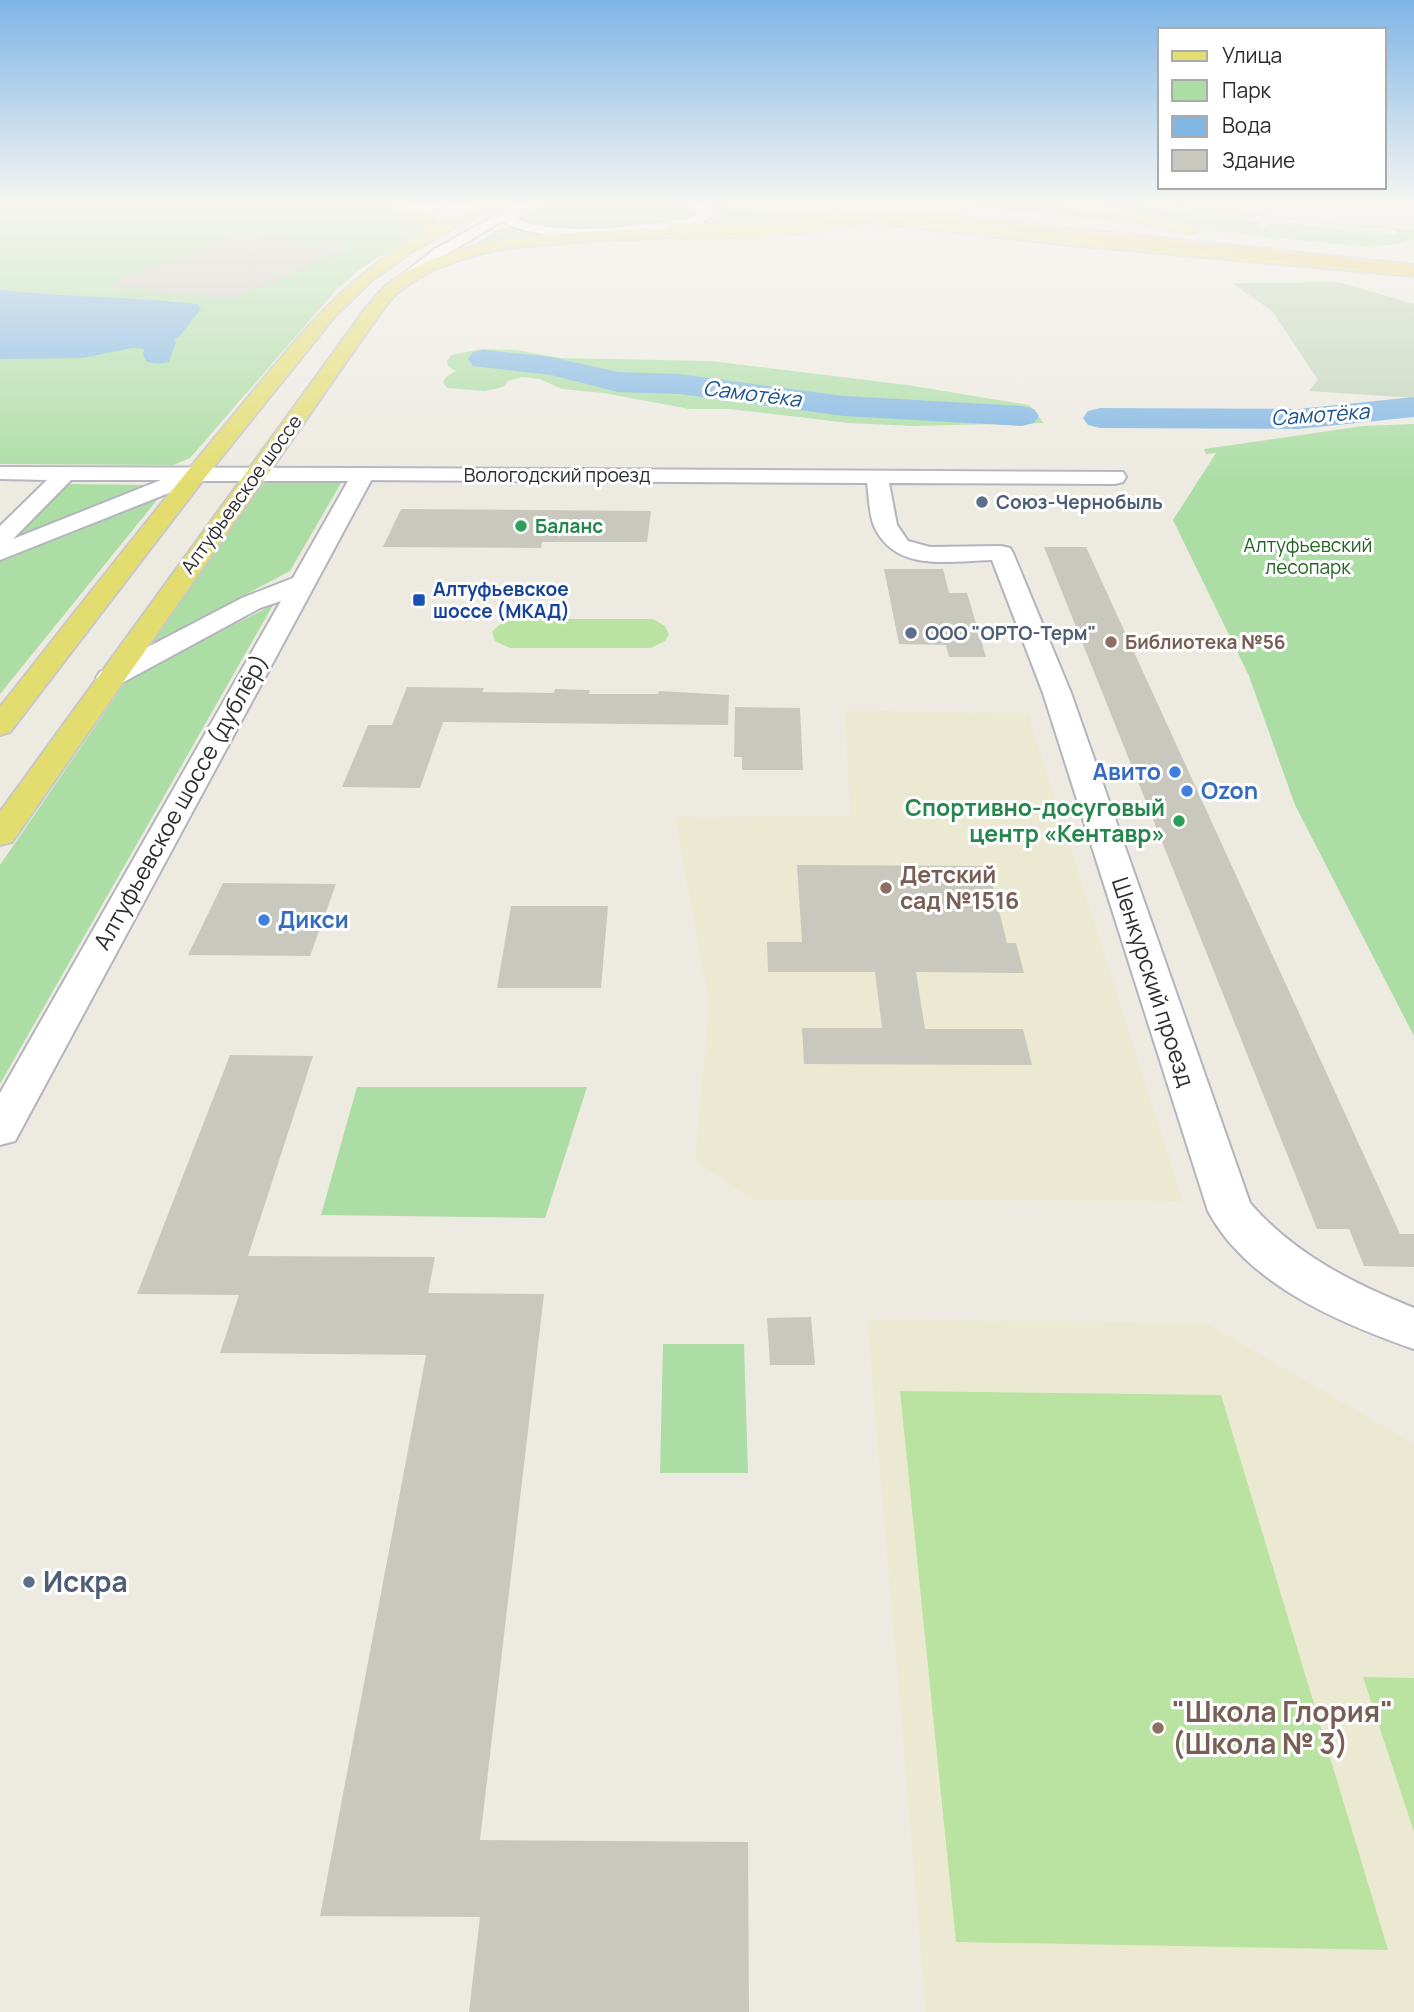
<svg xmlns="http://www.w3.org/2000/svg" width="1414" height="2012" viewBox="0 0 1414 2012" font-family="Manrope,sans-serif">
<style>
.education{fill:#ece9d3}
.green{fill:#acdda4}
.cemetery{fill:#c2d5ba}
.pitch{fill:#bae3a1}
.water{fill:#80b6e3}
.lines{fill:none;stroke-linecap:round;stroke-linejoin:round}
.river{fill:#80b6e3;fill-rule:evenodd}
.building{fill:#c9c8bf}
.minor-casing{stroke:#b4b4bf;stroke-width:4}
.tertiary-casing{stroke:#b4b4bf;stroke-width:4}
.primary-casing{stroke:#c8c8c8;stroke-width:4}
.trunk-casing{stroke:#c8c8c8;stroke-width:4}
.minor{fill:#fff;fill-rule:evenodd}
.tertiary{fill:#fff;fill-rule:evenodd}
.primary{fill:#e3dd70;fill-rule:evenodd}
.trunk{fill:#e8cc6e;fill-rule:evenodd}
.primary-bridge-casing{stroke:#c8c8c8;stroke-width:17;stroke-linecap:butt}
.primary-bridge{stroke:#e3dd70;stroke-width:15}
.service-dot{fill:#5c6f8a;stroke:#fff;stroke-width:2.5}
.leisure-dot{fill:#2e9e5b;stroke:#fff;stroke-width:2.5}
.transit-dot{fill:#1a4fb4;stroke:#fff;stroke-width:2.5}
.education-dot{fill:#8d6e63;stroke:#fff;stroke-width:2.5}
.shop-dot{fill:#3f7fe0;stroke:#fff;stroke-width:2.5}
.labels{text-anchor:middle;stroke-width:6;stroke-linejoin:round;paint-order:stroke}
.far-street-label{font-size:19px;fill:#2d2d2d;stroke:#fff}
.far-service-label{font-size:19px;font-weight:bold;fill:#4e5e75;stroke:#fff;text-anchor:start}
.far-leisure-label{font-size:19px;font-weight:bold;fill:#27864d;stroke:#fff;text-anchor:start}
.far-park-label{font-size:19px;fill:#246423;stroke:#fff}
.far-transit-label{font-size:19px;font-weight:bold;fill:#164399;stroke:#fff;text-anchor:start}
.far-education-label{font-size:19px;font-weight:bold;fill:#785e54;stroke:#fff;text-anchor:start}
.far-water-label{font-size:21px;font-style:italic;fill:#1c5392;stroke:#fff}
.shop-label{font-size:23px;font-weight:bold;fill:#366cbe;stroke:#fff;text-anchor:start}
.street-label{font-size:23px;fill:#2d2d2d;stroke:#fff}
.leisure-label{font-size:23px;font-weight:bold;fill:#27864d;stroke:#fff;text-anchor:end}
.education-label{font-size:23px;font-weight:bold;fill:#785e54;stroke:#fff;text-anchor:start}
.near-service-label{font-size:28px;font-weight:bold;fill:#4e5e75;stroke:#fff;text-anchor:start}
.near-education-label{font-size:28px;font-weight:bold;fill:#785e54;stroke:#fff;text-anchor:start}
</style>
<rect width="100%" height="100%" fill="#edeae1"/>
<g class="education">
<path d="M845,710L1028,714L1183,1201L753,1200L695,1162L709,1003L675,817L850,816Z"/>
<path d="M867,1319L1208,1324L1414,1444V2012H926Z"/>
</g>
<g class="green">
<path d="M0,203H383L426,221L425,229L359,270L337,289L190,458L173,465L0,464Z"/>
<path d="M547,203H674L698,209L694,217C668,227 544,236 522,220L530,212Z"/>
<path d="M940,203H1052L1129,222H1126Z"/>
<path d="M1080,203C1142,203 1200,216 1260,222L1256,227L1273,229L1265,226L1267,222L1396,235L1398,230L1180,208L1174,206L1175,203H1183V207L1414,230V239L1398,244L1364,247L1239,234L1193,228Z"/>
<path d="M710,204L903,224L796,228L528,248H515L676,234L472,246L502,227C547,244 645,229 695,225L713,221L719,214L717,208Z"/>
<path d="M482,349L516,350L561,358L710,361L907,385L1029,405L1044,423L913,426L849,423L730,409H690L603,393L562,389L539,379L522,377L508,381L503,387L485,391L447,388L443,382L446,377L456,371L448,366L447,361L451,355Z"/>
<path d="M1414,424V1036L1295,805L1249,676L1173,520L1216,453L1206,454L1204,449L1363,426Z"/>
<path d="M263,483H341L290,571L150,645Z"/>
<path d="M68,484L151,485L16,537Z"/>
<path d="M161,495L0,694V560Z"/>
<path d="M273,605L0,1084V865L129,677Z"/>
<path d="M357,1087H587L545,1218L321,1215Z"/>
<path d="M663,1344H744L748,1473H660Z"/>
</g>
<path class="cemetery" d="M1339,282L1414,304V398L1309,391L1318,380L1273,312L1232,283Z"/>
<g class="pitch">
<path d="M517,619H653L665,626L669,634L665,641L651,648H510L495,641L492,632L501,623Z"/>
<path d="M900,1391L1221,1395L1388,1950L956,1942Z"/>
<path d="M1363,1677L1414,1678V1832Z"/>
</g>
<path class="water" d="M0,290C66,297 132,297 198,304L201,309L178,338L161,342L83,358L0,359Z"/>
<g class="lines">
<g class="river">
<path d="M0,312L161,333L172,336L176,342L169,362L158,364L147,362L143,355L144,349L0,330Z"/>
<path d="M484,350L551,357L618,372L679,374L844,396L1022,406L1034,409L1039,416L1034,423L1022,426L844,416L679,394L618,392L551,375L473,366L468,359L473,352Z"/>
<path d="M1414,397V417L1298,429L1100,428L1088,425L1083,418L1088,411L1100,408L1298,409Z"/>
</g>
</g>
<g class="building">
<path d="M234,235L353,248L232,299L104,286Z"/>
<path d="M401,509L651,511L647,542H542L541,548L383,547Z"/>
<path d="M1044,547H1086L1400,1234H1414V1267L1364,1266L1349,1229H1317Z"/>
<path d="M884,569H943L949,593H967L986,657H949L946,645L899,644Z"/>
<path d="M407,687L484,688L482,692L554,693L555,689L590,690L589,694H658L659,691L729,695L728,725L443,722L420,788L342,787L368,725H392Z"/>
<path d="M735,707L800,708L803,770H742V757H734Z"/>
<path d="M797,865L988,866L1007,943H1016L1024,973L916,972L925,1029H1023L1032,1065L804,1064L802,1028H882L875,972H768L767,942H802Z"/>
<path d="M223,883L336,884L310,956L188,955Z"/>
<path d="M511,906H608L601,988H497Z"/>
<path d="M230,1055L313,1056L248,1256L435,1257L428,1293L544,1294L480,1840L748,1842L749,2012H469L480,1917L320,1916L426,1355L220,1353L239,1295L137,1294Z"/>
<path d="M811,1317L815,1365H770L767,1318Z"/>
</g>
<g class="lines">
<g class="minor-casing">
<path id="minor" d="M363,468L1123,472L1126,477L1123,482L1115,484L889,483L897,525L908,541L930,547L1001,546L1010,548L1013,553L1071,693L1250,1203C1294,1254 1352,1283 1414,1308V1349C1339,1323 1247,1284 1208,1211L1043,693L992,560C949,561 895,573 874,526C869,514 869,496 867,483L355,480L352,475L355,470Z"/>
</g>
<g class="tertiary-casing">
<g id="tertiary">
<path d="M398,203L446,206L494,203C476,218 416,218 398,203Z"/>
<path d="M518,203H535L521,212L518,219C557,238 646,225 690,218L700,213L698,210L683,203L708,204L714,215C690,238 528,245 503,221L445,255L398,292L392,294L384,289L435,249Z"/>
<path d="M0,467L363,468L371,470L374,475L21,1130L15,1141L0,1145V1093L281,601L260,608L120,684L110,686L100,684L96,678L100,672L242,598L293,578L348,481H186L184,487L0,560V526L47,480L0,479ZM71,480H161L13,539Z"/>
</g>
</g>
<g class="primary-casing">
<g id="primary">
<path d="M383,203C400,203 430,207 438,225L482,203H499L411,252L371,281L335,316L203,480L10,732L0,735V707C77,610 153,512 232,417C290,347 337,284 416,237L423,228L422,221Z"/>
<path d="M722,203H766L1071,237L1414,266V276L1071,245L728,207Z"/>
<path d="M1062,203H1087L1191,226L1198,230L1191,234L1068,207Z"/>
<path d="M675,228L680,229V235C658,240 633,238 610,240C540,243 457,246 399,291C391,298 385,307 378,316L12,842L0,845V812L366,308C373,301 379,291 388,284C463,228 585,233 675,228Z"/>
</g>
</g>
<g class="trunk-casing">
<path id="trunk" d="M789,203H834L1414,265V275L795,207Z"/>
</g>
<use href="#minor" class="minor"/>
<use href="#tertiary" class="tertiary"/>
<use href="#primary" class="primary"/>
<use href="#trunk" class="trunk"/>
<g class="primary-bridge-casing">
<path id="primary-bridge" d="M675,232C739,229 836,234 892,203"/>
</g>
<use href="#primary-bridge" class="primary-bridge"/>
</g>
<linearGradient id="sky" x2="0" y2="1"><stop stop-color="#7eb5e6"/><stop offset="0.42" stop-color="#f7f6f2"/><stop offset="1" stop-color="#f7f6f2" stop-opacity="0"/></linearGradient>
<rect width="1414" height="485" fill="url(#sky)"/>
<g class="service-dot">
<circle cx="982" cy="502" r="7"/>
<circle cx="911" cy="633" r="7"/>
<circle cx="29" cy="1582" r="7"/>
</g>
<g class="leisure-dot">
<circle cx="521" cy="526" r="7"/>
<circle cx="1179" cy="821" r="7"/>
</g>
<rect class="transit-dot" x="412" y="593" width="14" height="14" rx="3.5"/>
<g class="education-dot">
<circle cx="1111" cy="642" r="7"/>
<circle cx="886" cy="888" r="7"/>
<circle cx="1158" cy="1728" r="7"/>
</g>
<g class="shop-dot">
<circle cx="1175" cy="772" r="7"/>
<circle cx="1187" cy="791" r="7"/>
<circle cx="264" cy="920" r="7"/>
</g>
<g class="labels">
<g class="far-street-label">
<text x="557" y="482">Вологодский проезд</text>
<text transform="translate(241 494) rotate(-54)" y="7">Алтуфьевское шоссе</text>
</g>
<g class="far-service-label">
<text x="996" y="509">Союз-Чернобыль</text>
<text x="925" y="640">ООО "ОРТО-Терм"</text>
</g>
<g class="far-leisure-label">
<text x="535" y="533">Баланс</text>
</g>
<g class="far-park-label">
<text x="1308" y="552">Алтуфьевский<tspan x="1308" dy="22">лесопарк</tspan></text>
</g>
<g class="far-transit-label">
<text x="433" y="596">Алтуфьевское<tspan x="433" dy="22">шоссе (МКАД)</tspan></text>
</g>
<g class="far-education-label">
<text x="1125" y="649">Библиотека №56</text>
</g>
<g class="far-water-label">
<text transform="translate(752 394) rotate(7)" y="7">Самотёка</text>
<text transform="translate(1320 415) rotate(-4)" y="7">Самотёка</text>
</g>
<g class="shop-label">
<text x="1161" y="780" text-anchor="end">Авито</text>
<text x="1201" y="799">Ozon</text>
<text x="278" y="928">Дикси</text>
</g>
<g class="street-label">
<text transform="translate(181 802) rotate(-61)" y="8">Алтуфьевское шоссе (дублёр)</text>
<text transform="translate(1153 982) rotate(72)" y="8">Шенкурский проезд</text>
</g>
<g class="leisure-label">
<text x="1165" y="816">Спортивно-досуговый<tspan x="1165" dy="26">центр «Кентавр»</tspan></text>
</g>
<g class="education-label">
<text x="900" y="883">Детский<tspan x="900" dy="26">сад №1516</tspan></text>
</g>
<g class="near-service-label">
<text x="43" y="1592">Искра</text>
</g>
<g class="near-education-label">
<text x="1172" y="1722">"Школа Глория"<tspan x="1172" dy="32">(Школа № 3)</tspan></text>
</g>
</g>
<rect x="1158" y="28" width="228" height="161" fill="#ffffff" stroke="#ababab" stroke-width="2"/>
<rect x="1172" y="51" width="35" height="10" fill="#e3dd70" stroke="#ababab" stroke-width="2"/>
<text x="1222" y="63" font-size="21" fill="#2d2d2d">Улица</text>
<rect x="1172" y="80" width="35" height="21" fill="#acdda4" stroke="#ababab" stroke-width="2"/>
<text x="1222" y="98" font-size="21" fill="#2d2d2d">Парк</text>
<rect x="1172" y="116" width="35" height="21" fill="#80b6e3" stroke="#ababab" stroke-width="2"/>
<text x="1222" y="133" font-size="21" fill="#2d2d2d">Вода</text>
<rect x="1172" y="150" width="35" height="21" fill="#c9c8bf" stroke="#ababab" stroke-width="2"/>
<text x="1222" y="168" font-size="21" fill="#2d2d2d">Здание</text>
</svg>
